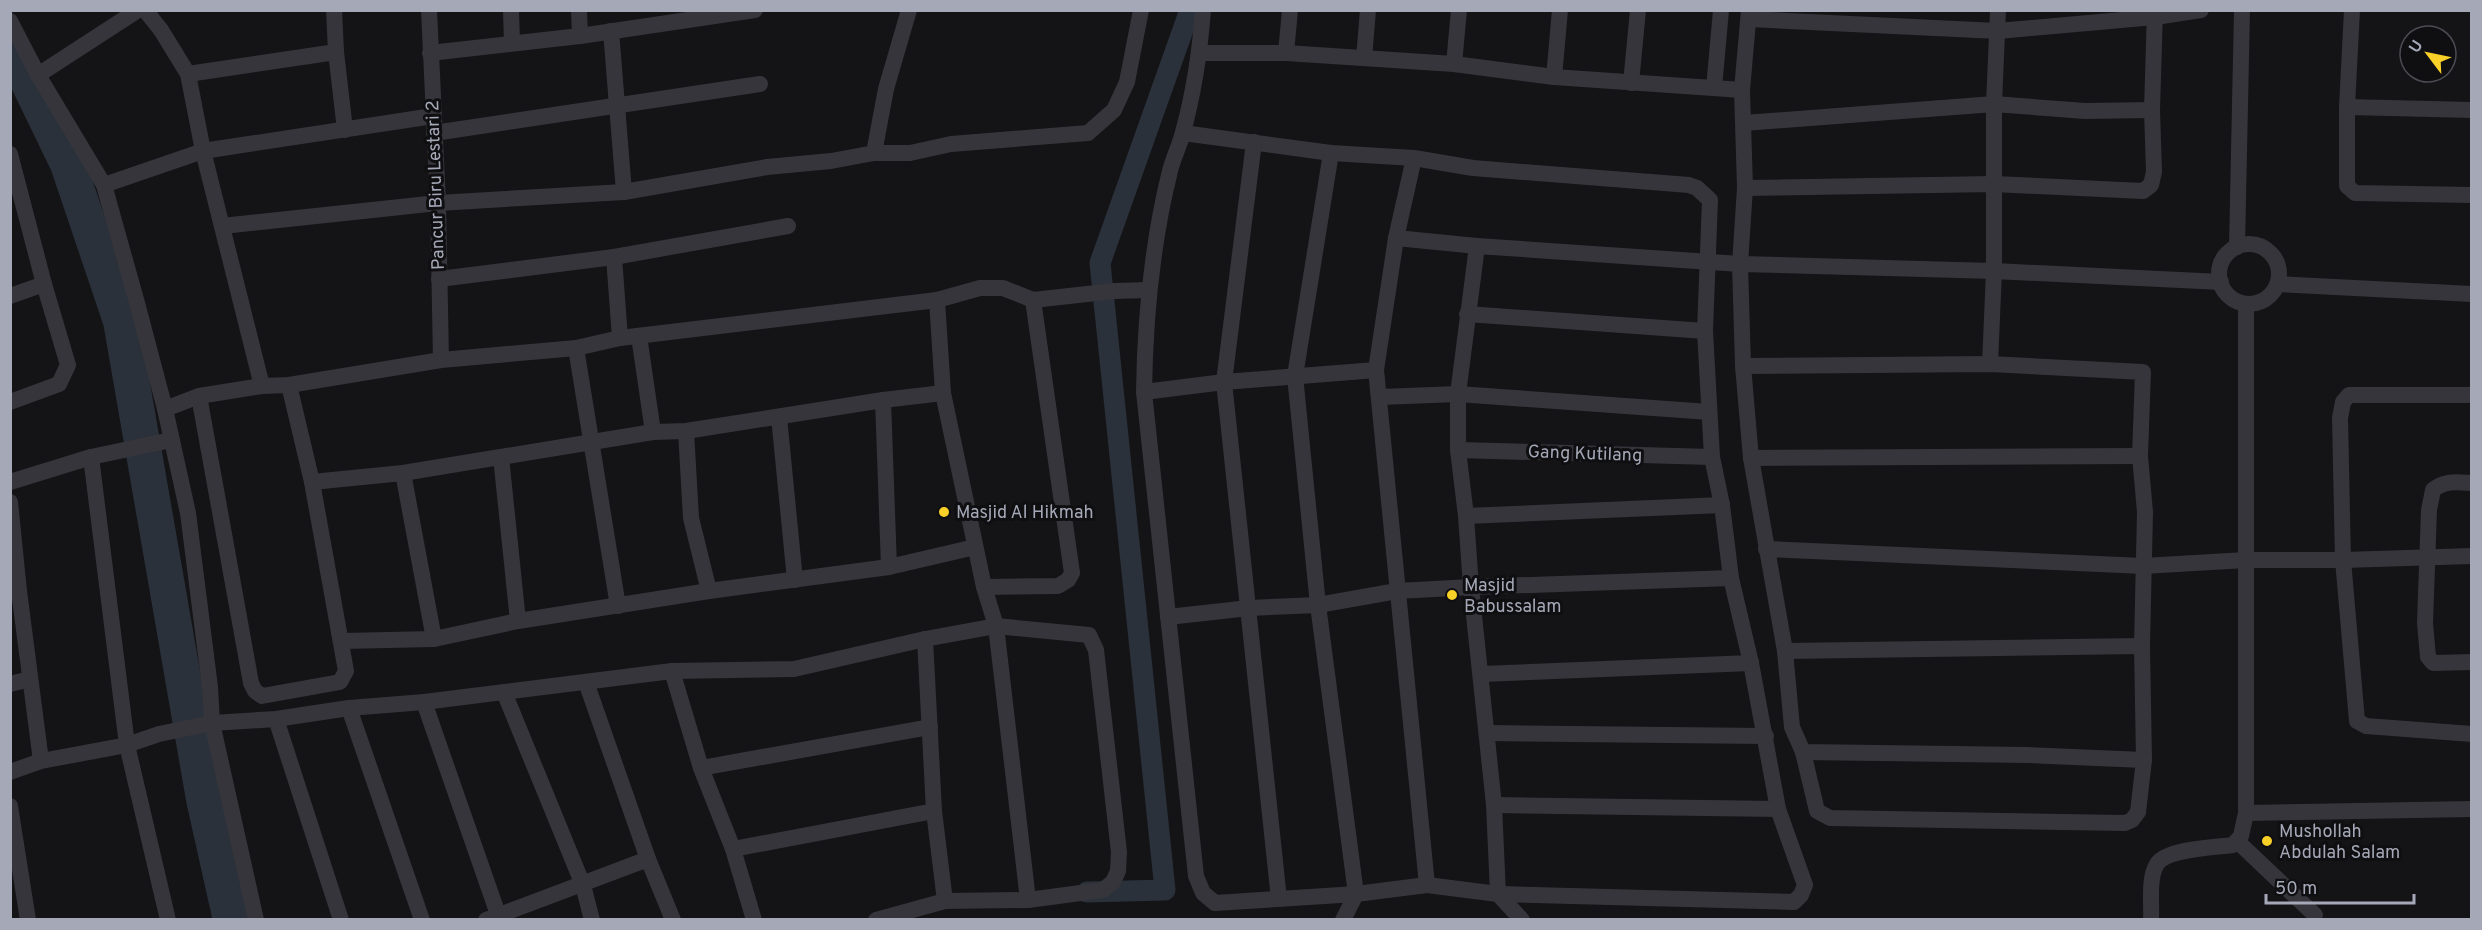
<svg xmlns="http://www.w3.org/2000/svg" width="2482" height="930" viewBox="0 0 2482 930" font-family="Overpass,sans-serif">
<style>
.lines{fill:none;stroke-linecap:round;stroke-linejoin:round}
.canal{stroke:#2a313a;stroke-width:21}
.river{stroke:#2a313a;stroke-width:36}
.street{stroke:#35353b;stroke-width:16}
.poi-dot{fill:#f9d028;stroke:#0f0f11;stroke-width:2}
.labels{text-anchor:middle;stroke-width:6;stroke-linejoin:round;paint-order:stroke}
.street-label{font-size:18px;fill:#a5a8b7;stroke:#0f0f11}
.poi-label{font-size:18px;fill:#a5a8b7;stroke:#0f0f11;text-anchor:start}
</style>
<rect width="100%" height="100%" fill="#141416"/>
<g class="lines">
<path class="canal" d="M1087,892L1165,890L1100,263L1190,10"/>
<path class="river" d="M10,44L68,164L121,321L204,799L231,920"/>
<g class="street">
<path d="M145,10L161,30L188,74L203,151L262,386"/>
<path d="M334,10L336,52L345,130"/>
<path d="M429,10L438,203L441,360"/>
<path d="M511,10L512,43"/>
<path d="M579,10L580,36"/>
<path d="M1749,10L1742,90L1745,188L1740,264L1743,366L1751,458L1785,651L2142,646"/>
<path d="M2352,10L2347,107V186L2355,193L2472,195"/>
<path d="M1749,19L1998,31L2155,17L2201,10"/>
<path d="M10,21L38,75L104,185L137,303L165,409L188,513L210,687L212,723L256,920"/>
<path d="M611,31L624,192"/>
<path d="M430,53L580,36L755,10"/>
<path d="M1200,53H1286L1454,64L1554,77L1742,90"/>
<path d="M1286,53L1290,10"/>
<path d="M1364,58L1368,10"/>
<path d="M1454,64L1459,10"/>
<path d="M188,74L336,52"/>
<path d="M38,75L138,10"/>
<path d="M1554,77L1560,10"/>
<path d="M1631,83L1638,10"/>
<path d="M1714,88L1721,10"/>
<path d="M2347,107L2472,110"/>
<path d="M1744,123L1994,104L2085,111L2152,110"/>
<path d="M434,133L760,84"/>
<path d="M1183,133L1331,153L1414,158L1473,168L1689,185L1697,188L1710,200L1705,331L1712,457L1722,505L1731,578L1751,663L1778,809L1805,885L1801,895L1794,902L1498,894L1427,885L1356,894L1215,903L1203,893L1196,876L1144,392C1145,318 1152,243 1170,171C1173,158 1180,145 1183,132C1194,92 1200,51 1203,10"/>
<path d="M1254,142L1224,382L1279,899"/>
<path d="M874,153H910L951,144L1088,133L1114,110L1127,82L1141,10"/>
<path d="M1331,153L1295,376L1318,605L1356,894L1343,920"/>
<path d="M10,154L44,284L68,365L59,384L10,402"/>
<path d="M1414,158L1396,238L1376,370L1427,885"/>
<path d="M104,185L203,151L433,116"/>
<path d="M1745,188L1994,184L2143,191L2151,185L2154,172L2152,110L2155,10"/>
<path d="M222,226L438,203L624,192L767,167L831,161L874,153L886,89L909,10"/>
<path d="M1396,238L1477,246L1740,264L1994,271L2221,282"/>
<circle cx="2249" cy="274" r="30"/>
<path d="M1477,246L1458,394V450L1466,516L1471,587L1494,805L1498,894L1522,920"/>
<path d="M2237,247L2242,10"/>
<path d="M614,257L620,338"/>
<path d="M439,279L614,257L788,226"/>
<path d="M2277,284L2472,294"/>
<path d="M10,296L44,284"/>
<path d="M937,300L943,393L984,587L996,626L1028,900"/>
<path d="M2246,304V813L2472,809"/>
<path d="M1467,314L1705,331"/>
<path d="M639,336L653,432"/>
<path d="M576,348L618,606"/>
<path d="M1990,364L1994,271V104L1998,10"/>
<path d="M1743,366L1990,364L2143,372L2140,456L2145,512L2142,646L2144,760L2138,812L2132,820L2125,823L1830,818L1817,811L1803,752"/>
<path d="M1144,392L1224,382L1376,370"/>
<path d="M2472,395H2349L2343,402L2340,418L2343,560L2357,721L2366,726L2472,734"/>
<path d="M199,396L251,683L255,691L262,696L340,682L346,671L312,482L289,385"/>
<path d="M1380,397L1458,394L1709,412"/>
<path d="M883,400L889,567"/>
<path d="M165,409L199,396L262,386L289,385L441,360L576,348L620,338L937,300L980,288H1003L1033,300L1114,291L1149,290"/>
<path d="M779,417L795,580"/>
<path d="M686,431L691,518L709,591"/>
<path d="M1458,450L1712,457"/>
<path d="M91,457L127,745L168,920"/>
<path d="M501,457L518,621"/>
<path d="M1751,458L2140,456"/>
<path d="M403,473L434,639"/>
<path d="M10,482L91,457L171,440"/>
<path d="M312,482L403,473L653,432L686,431L883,400L943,393"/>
<path d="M2472,483C2457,482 2445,480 2433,490L2429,510L2425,623L2428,657L2433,663L2472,662"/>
<path d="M10,502L19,591L41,761"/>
<path d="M1466,516L1722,505"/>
<path d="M1766,549L2143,566L2246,560H2343L2472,556"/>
<path d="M984,587L1058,586L1068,580L1072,573L1033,300"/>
<path d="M1168,617L1249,608L1318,605L1397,591L1471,587L1731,578"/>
<path d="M925,639L934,811L945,901"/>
<path d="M342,641L434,639L518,621L709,591L889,567L975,547"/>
<path d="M1785,651L1792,727L1803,752L2028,755L2144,760"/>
<path d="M672,671L701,768L733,849L754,920"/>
<path d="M1481,674L1751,663"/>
<path d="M586,682L648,859L673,920"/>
<path d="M10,684L30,679"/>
<path d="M504,692L583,885L592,920"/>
<path d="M424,702L500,920"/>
<path d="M349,708L422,920"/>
<path d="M276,719L341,920"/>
<path d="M1487,733L1766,736"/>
<path d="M701,768L930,727"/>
<path d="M10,772L41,761L127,745L159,734L212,723L276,719L349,708L424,702L672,671L794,669L925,639L996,626L1089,635L1096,650L1119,852L1118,871L1113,882L1103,890L1028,900L945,901L876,920"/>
<path d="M1494,805L1778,809"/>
<path d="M10,806L28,920"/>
<path d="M2237,841L2315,915"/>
<path d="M733,849L934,811"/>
<path d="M486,920L648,859"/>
<path d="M2151,920C2152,904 2148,878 2157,864C2166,849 2216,847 2233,845L2241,836L2246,813"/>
</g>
</g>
<g class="poi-dot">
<circle cx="944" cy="512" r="6"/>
<circle cx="1452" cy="595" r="6"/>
<circle cx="2267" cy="841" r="6"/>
</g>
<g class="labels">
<g class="street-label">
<text transform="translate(435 185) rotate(-92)" y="6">Pancur Biru Lestari 2</text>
<text transform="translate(1585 453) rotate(2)" y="6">Gang Kutilang</text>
</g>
<g class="poi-label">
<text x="956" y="518">Masjid Al Hikmah</text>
<text x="1464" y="591">Masjid<tspan x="1464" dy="21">Babussalam</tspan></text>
<text x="2279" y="837">Mushollah<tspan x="2279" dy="21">Abdulah Salam</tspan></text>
</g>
</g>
<rect width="2482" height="930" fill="none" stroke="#a5a8b7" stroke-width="24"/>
<g transform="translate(2428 54) rotate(302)"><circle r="28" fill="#0f0f11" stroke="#4b4c53" stroke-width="1.5"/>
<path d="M0-4.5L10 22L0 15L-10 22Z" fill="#f9d028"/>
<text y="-9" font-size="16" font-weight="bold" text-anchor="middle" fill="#a5a8b7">U</text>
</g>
<path d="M2266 894v9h148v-9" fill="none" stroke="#a5a8b7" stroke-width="3"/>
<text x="2275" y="894" font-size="18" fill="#a5a8b7" stroke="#0f0f11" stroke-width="4.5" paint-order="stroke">50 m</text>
</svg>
